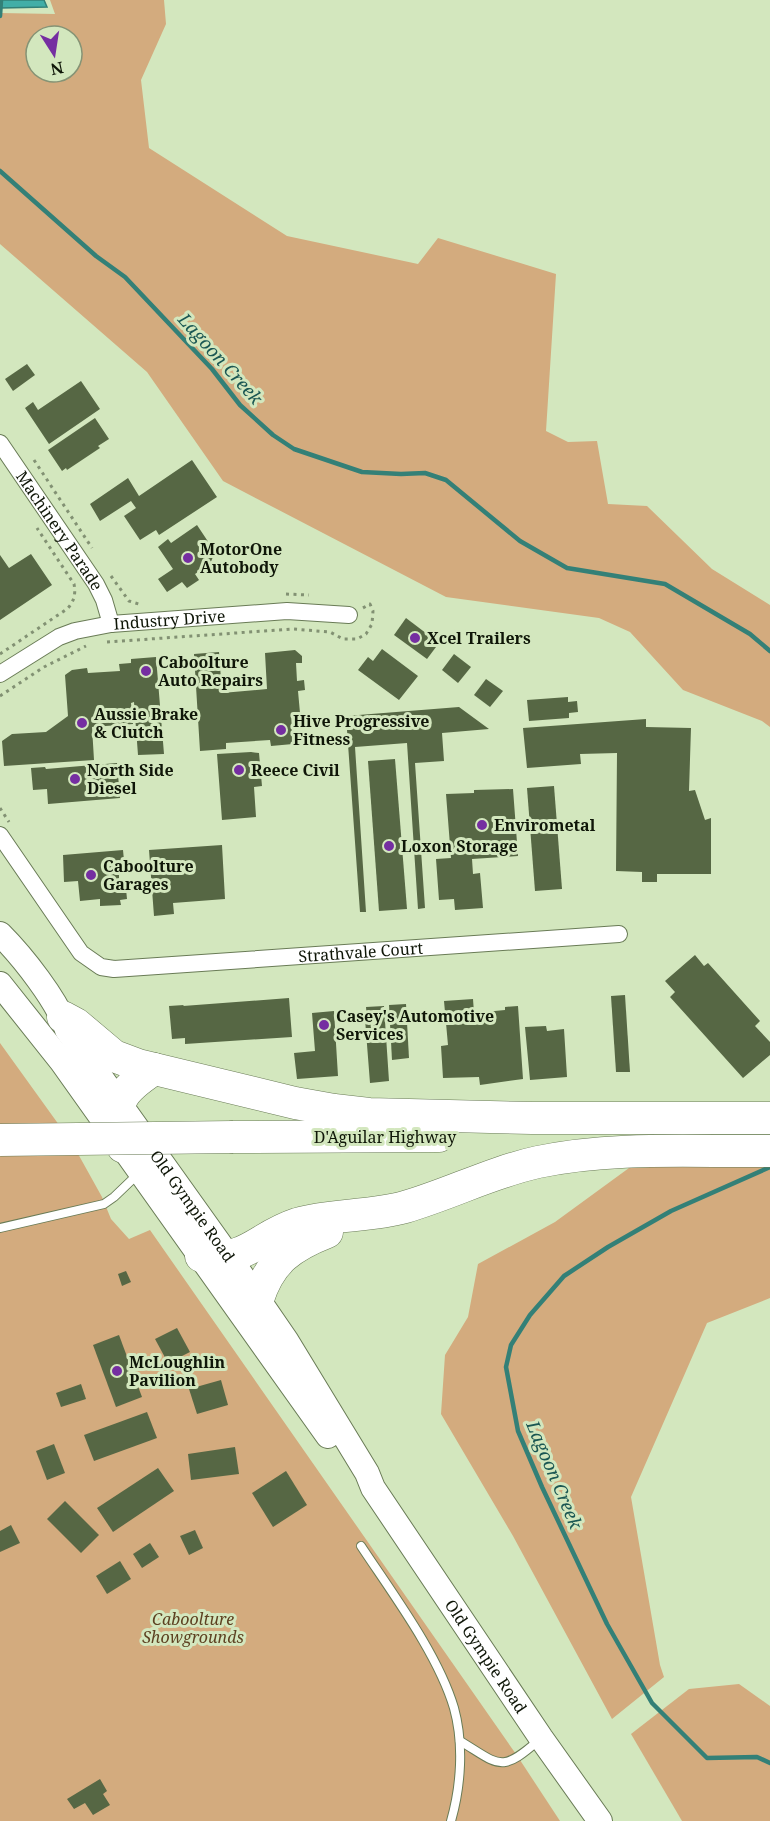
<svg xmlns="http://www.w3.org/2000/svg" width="770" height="1821" viewBox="0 0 770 1821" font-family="'Noto Serif',serif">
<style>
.green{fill:#d3ab7e;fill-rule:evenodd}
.water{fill:#42aea7;stroke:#338077;stroke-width:1.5}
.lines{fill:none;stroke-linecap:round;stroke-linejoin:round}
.stream{stroke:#338077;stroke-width:4.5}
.building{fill:#566744}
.lane-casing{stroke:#697b56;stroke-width:10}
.street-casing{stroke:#697b56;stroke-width:18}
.secondary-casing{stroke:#697b56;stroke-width:26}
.highway-casing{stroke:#697b56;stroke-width:33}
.path{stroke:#829173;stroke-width:3;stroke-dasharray:3 4.5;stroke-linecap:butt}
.lane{stroke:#fff;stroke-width:8}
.street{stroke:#fff;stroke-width:16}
.secondary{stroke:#fff;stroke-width:24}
.highway{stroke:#fff;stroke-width:32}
.highway-bridge-casing{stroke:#697b56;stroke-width:33;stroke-linecap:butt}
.highway-bridge{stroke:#fff;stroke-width:32}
.poi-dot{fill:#752ea1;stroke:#d3e7be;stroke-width:2}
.labels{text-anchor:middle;stroke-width:6;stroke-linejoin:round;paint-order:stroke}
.street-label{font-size:16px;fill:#0f1608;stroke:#d3e7be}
.poi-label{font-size:16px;font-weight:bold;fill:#0f1608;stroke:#d3e7be;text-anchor:start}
.park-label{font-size:16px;font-style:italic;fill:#5d4121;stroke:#d3e7be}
.water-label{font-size:18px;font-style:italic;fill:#1b5753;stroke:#d3e7be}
</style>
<rect width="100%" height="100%" fill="#d3e7be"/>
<g class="green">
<path d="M50,0H164L166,24L141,80L149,148L287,236L418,264L438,238L556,274L546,431L568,442L597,441L608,504L647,506L712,569L770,605V727L762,721L683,690L630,632L599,618L446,597L223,481L147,372L0,244V13L55,14ZM36,36H72V72H36Z"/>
<path d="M0,1043L72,1143L102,1197L111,1219L129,1239L150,1230L518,1757L560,1821H0Z"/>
<path d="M716,1164H770V1298L707,1323L631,1497L660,1665L664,1677L612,1719L513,1536L441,1414L445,1355L468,1317L478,1264L555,1222L629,1168Z"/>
<path d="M739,1684L770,1706V1821H682L631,1734L689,1689Z"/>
</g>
<path class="water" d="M0,0H44L47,7L0,8Z"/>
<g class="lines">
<g class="stream">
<path d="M0,16L1,0"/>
<path d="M0,171L96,256L125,277L212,369L240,405L273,435L294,449L362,472L401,474L425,473L446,480L520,541L567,568L665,584L750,634L770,651"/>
<path d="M770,1167L671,1211L608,1247L564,1276L530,1315L511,1345L506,1367L518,1431L542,1487L607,1624L652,1703L707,1758L757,1757L770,1763"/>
</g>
</g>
<g class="building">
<path d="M27,364L35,375L13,391L5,379Z"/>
<path d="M81,381L100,409L49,444L25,408L33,402L38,410Z"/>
<path d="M95,418L109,439L98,446L100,448L67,470L66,468L62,471L48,450Z"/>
<path d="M192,460L217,497L159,535L156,530L140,540L124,516L136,508L131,501L100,521L90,504L128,478L139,496Z"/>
<path d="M197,525L215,552L210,564L195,574L199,580L187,588L182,582L167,592L158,579L173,569L158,547L168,539L171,543Z"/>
<path d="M31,554L52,585L0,620V555L9,568Z"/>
<path d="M406,618L439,643L427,659L394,635Z"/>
<path d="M382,649L418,676L399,700L358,670L368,657L373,661Z"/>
<path d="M295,650L302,656V663H296L297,681L304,680L305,690L298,691L300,713L291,714L293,744L271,746L270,740L226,743V749L200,751L194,654L219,652L222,693L267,689L265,653Z"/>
<path d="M454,654L471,667L458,683L442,670Z"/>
<path d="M156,657L164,754L138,755L134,702L131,703L133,724L92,727L94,760L4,766L2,741L12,734L46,732L68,716L65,675L72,670L87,668L88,673L120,671L119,664L131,663V659Z"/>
<path d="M486,679L503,691L490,707L474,695Z"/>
<path d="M568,697V702L577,701L578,712L569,713V718L529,721L527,700Z"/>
<path d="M459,707L489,729L442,733L444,761L415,763L425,908L418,909L407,743L355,747L366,912H360L346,716Z"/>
<path d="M646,719V727L691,728L689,791L695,790L705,820L711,818V874H657V882H642V872L616,871L617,753L580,754L581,764L527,768L523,728Z"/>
<path d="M251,752L259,753L262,786L254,787L256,817L222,820L217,754Z"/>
<path d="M395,759L407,909L379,911L368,761Z"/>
<path d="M117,763L120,798L48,804L47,789L33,790L31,768L45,767L46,769Z"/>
<path d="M554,786L562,889L535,891L527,788Z"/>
<path d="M513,789L518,856L472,859L473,874L480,873L483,908L455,910L454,899L439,900L436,859L451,858L446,794L474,793V790Z"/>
<path d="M222,845L225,899L173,903L174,914L154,916L149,850Z"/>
<path d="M123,850L125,871L119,872V880L125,879L127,899L120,900L121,905L100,906V899L80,901L78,881L64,882L63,855Z"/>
<path d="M695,955L704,966L708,963L760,1021L755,1026L770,1042V1055L743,1078L670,997L675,992L665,981Z"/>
<path d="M625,995L630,1072H616L611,996Z"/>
<path d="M289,998L292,1037L185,1044V1038L172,1039L169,1006L184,1005L183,1006Z"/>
<path d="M473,999L474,1013L505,1010V1007L518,1006L523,1079L480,1085L479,1077L443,1078L441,1046L448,1045L444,1001Z"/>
<path d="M406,1004L409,1058L392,1060L389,1005Z"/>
<path d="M384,1006L389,1081L370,1083L365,1019H367L366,1007Z"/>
<path d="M334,1011L338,1076L297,1079L294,1053L315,1051L312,1013Z"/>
<path d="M546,1026L547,1031L564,1029L567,1077L530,1080L525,1027Z"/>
<path d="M126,1271L131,1282L122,1286L118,1274Z"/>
<path d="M177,1328L190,1352L168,1363L155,1339Z"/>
<path d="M119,1335L142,1397L116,1407L93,1345Z"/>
<path d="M221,1380L228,1405L197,1414L189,1389Z"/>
<path d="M81,1384L86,1399L61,1407L56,1393Z"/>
<path d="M147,1412L157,1438L94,1461L84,1435Z"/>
<path d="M54,1444L65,1473L47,1480L36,1451Z"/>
<path d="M235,1447L239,1474L191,1480L188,1454Z"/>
<path d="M158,1468L174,1491L113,1532L97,1508Z"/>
<path d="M286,1471L307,1505L273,1527L252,1493Z"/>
<path d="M65,1501L99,1535L81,1553L47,1519Z"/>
<path d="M11,1525L20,1543L0,1552V1531Z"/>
<path d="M195,1530L203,1548L189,1555L180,1536Z"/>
<path d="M150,1543L159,1557L142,1568L133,1554Z"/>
<path d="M120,1561L131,1579L107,1594L96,1576Z"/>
<path d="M100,1779L107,1791L103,1794L110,1805L93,1815L85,1803L74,1809L67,1799Z"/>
</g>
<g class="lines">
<g class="lane-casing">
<g id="lane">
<path d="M0,1228L104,1204L114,1197L138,1174"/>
<path d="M361,1546C392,1593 438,1654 454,1708C464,1744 461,1786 451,1821"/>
<path d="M460,1741C500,1765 500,1774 539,1740"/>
</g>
</g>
<g class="street-casing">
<g id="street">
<path id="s1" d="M0,443L96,584L104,600L111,624"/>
<path id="s2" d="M0,674L59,637L75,631L111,624L287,611L349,615"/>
<path id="s3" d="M0,835L81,953L101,967L114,969L619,934"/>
</g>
</g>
<g class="secondary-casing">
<g id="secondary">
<path id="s4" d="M0,934C22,956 58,1001 67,1030L229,1257L286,1340L367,1473L373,1488L541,1738L600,1821"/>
<path d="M0,984L62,1062L328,1436"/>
</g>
</g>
<g class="highway-casing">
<g id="highway">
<path d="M63,1017L76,1024L114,1056L138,1065L295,1103L334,1110L369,1114L532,1118H770"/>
<path d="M233,1137L439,1136"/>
<path d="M123,1147C115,1102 115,1095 154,1069"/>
<path d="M201,1256C247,1263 257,1237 297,1224C332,1214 369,1217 405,1207C450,1194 492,1172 538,1162C614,1146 693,1152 770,1151"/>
<path d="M258,1299C270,1261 291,1246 327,1232"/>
</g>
</g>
<g class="path">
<path d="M34,460L92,548"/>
<path d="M111,576L129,601L142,605"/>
<path d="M286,594L309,595"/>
<path d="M107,642L293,629L330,632L343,639H357L366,634L372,624L373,611L370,604L361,609"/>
<path d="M0,654L67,609C74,602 76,594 74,584L37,528"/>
<path d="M0,696L44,667L86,646"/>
<path d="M0,808L9,822"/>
</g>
<use href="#lane" class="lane"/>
<use href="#street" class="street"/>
<use href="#secondary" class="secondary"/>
<use href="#highway" class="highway"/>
<g class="highway-bridge-casing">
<path id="highway-bridge" d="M0,1140L233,1137"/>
</g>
<use href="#highway-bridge" class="highway-bridge"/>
</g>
<g class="poi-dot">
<circle cx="188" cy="558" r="6"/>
<circle cx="415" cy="638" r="6"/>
<circle cx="146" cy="671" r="6"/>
<circle cx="82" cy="723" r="6"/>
<circle cx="281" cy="730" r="6"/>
<circle cx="239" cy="770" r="6"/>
<circle cx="75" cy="779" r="6"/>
<circle cx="482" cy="825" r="6"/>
<circle cx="389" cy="846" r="6"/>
<circle cx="91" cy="875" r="6"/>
<circle cx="324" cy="1025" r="6"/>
<circle cx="117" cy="1371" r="6"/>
</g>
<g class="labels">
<g class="street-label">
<text dy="6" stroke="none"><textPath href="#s1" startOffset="106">Machinery Parade</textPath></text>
<text dy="6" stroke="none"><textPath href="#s2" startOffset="182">Industry Drive</textPath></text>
<text dy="6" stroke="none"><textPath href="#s3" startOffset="428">Strathvale Court</textPath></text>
<text x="385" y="1143">D'Aguilar Highway</text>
<text dy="6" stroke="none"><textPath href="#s4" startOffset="334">Old Gympie Road</textPath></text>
<text dy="6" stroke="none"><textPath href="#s4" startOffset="872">Old Gympie Road</textPath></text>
</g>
<g class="poi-label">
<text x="200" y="555">MotorOne<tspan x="200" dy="18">Autobody</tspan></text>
<text x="427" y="644">Xcel Trailers</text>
<text x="158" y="668">Caboolture<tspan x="158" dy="18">Auto Repairs</tspan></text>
<text x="94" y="720">Aussie Brake<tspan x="94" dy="18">&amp; Clutch</tspan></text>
<text x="293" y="727">Hive Progressive<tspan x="293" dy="18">Fitness</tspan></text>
<text x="87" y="776">North Side<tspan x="87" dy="18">Diesel</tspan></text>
<text x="251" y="776">Reece Civil</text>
<text x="494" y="831">Envirometal</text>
<text x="401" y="852">Loxon Storage</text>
<text x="103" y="872">Caboolture<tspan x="103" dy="18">Garages</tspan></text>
<text x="336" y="1022">Casey's Automotive<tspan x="336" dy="18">Services</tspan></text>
<text x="129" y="1368">McLoughlin<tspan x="129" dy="18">Pavilion</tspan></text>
</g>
<g class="park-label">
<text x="193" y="1625">Caboolture<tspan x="193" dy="18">Showgrounds</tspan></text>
</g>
<g class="water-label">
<text transform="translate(220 359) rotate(48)" y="6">Lagoon Creek</text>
<text transform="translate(554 1475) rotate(67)" y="6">Lagoon Creek</text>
</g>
</g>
<g transform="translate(54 54) rotate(168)"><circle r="28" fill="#d3e7be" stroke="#859375" stroke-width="1.5"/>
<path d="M0-4.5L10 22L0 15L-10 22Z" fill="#752ea1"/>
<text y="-9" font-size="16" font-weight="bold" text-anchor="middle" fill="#0f1608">N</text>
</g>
</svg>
